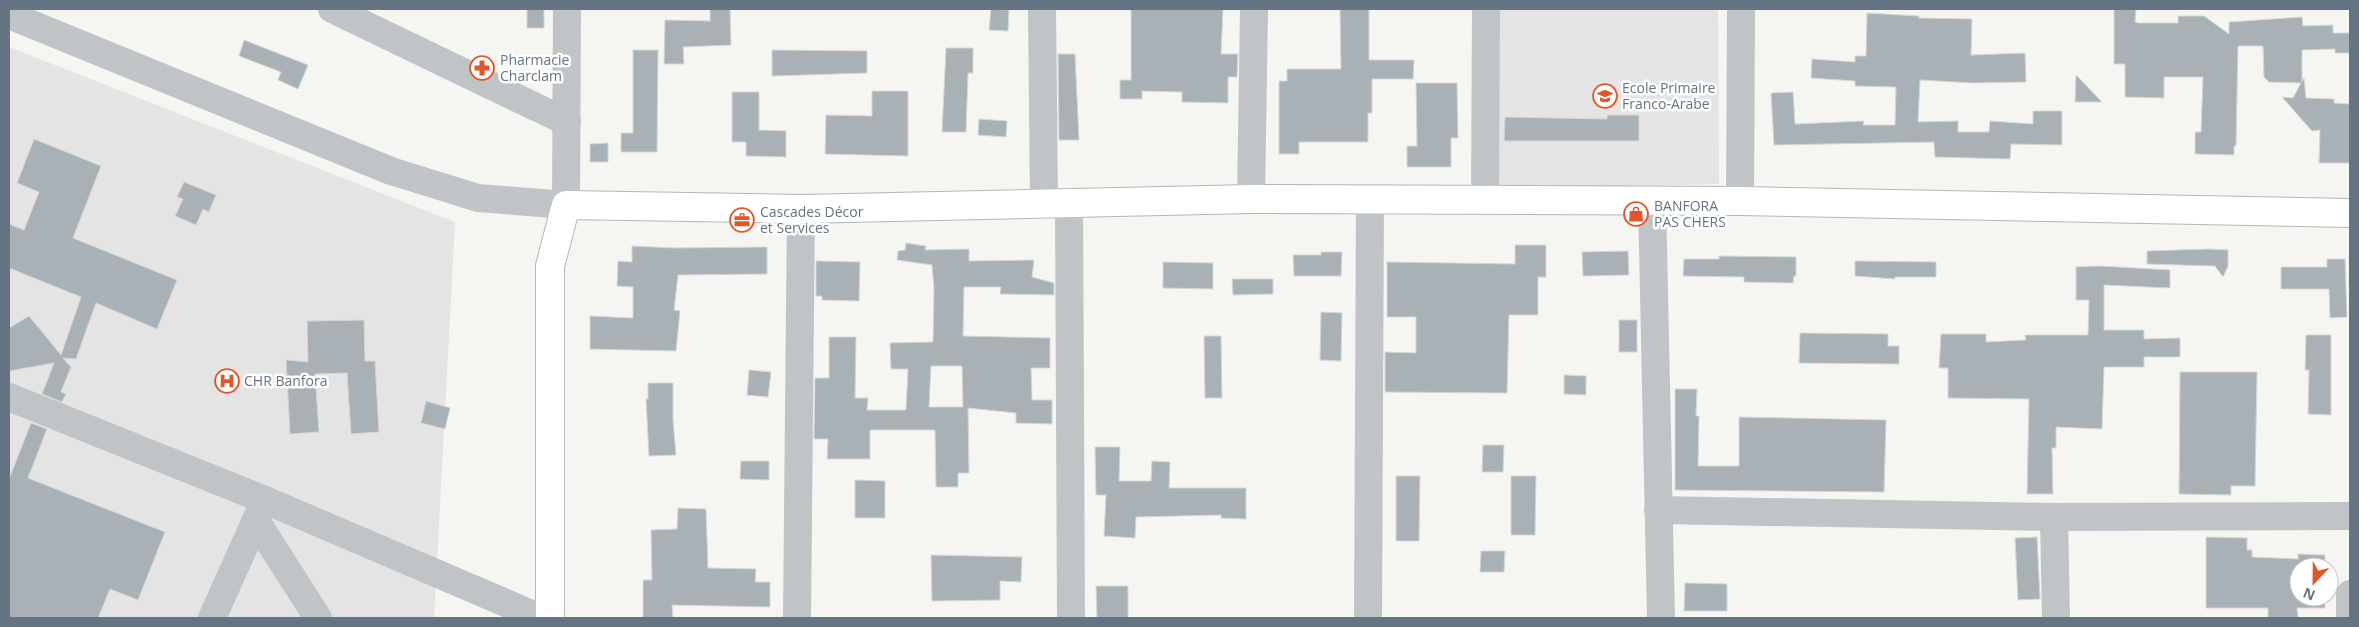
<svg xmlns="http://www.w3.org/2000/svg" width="2359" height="627" viewBox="0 0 2359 627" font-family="'Open Sans',sans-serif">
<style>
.built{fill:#e3e4e3}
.building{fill:#aab1b6;stroke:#d6d7d4;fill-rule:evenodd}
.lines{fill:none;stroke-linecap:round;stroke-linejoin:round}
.major-casing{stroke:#b3b7bb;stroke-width:30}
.minor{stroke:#c0c4c7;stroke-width:28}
.major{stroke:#fff;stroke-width:28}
.labels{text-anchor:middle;stroke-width:5;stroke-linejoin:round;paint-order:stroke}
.poi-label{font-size:14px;fill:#657482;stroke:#fff;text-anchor:start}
</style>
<rect width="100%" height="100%" fill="#f5f5f2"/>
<g class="built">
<path d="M1492,9H1718L1719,184L1492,189Z"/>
<path d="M9,47L455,222L434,618H9Z"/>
</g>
<g class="building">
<rect x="527" y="9" width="17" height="19"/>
<path d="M710,9H730L731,45L683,47L684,64H664L665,20L710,21Z"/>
<path d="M991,9L1009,10L1008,31L989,30Z"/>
<path d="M1131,9H1223L1221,54H1238L1237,77H1228V103L1182,102V92L1142,91V99H1120V80H1131Z"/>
<path d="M1340,9H1369V60H1414L1413,79H1372V113H1368V142H1299V154H1279V81H1287V69H1341Z"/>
<path d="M2114,9H2136L2135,22L2139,23H2178V16H2204L2229,34V22L2302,17L2303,26L2333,25V33H2350V53H2335V49L2302,50V82L2304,78L2306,98L2334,99V103L2350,104V163H2319L2320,130L2312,131L2282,97L2293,98L2301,83L2269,82L2264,77L2263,46H2238L2236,146H2234V155L2195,154V132H2201L2203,77H2164V98L2125,97V64H2114Z"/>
<path d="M1867,13L1919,16V18L1972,19L1971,55L2025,53L2026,82L1973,83L1920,80L1918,122L1958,121V132H1989L1990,121L2033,124V111H2062V145L2011,144L2010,159L1935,157L1934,142L1774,145L1771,93L1793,92L1795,124L1864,121L1863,125H1895L1896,87L1855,86V81L1811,78L1812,59L1855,62V56H1866Z"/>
<path d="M244,40L308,65L298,89L278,80L281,72L239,56Z"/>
<path d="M946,48H973V73H968L966,132H942Z"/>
<path d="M633,50H658L657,152H621V133H633Z"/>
<path d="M772,50L867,51V73L772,76Z"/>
<path d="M1058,54H1075L1079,140H1059Z"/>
<path d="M2076,75L2102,102H2075Z"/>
<path d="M1416,83H1457L1458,138H1451V167H1407V146H1417Z"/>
<path d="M872,91H908V156L825,154L826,115L872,116Z"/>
<path d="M732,92H759V130L786,131V157L746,156V142H732Z"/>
<path d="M1607,115H1639V141H1504L1505,117L1607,119Z"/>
<path d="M979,119L1007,121L1006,137L978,135Z"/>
<path d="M34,139L101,166L73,238L177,280L157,329L96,303L76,359L63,358L71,367L61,392L66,394L62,402L42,394L54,363L9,371V328L29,316L61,355L81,297L9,268V224L24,230L39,192L17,183Z"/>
<path d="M608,143V162H590V144Z"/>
<path d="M184,182L216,195L209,212L203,209L196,225L175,216L183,199L177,197Z"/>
<path d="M906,243L926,246L925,250L969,249V261L1034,260L1032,277L1054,283V295L1000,294L1001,287H964L963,336L1050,338V368H1031L1032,400H1052V424L1016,423V413L968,408L969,473H958V487H936L935,430H870V459H827L828,439H814L815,378H829V337H856L855,398H868L867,410H906L908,369H891L890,343L933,342L934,288L932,265L897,260L898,251L905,250ZM931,366H962L963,407H929Z"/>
<path d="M1515,245H1546V277H1538V315H1509L1507,393L1385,392V352L1416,353V317H1387V262L1515,264Z"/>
<path d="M632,246L675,248L767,247V274L678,275L674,310L680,311L676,351L590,349V316L633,318V287L617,286L618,261L632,262Z"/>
<path d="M2207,249L2228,250V266L2223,277L2215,266L2147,264V251Z"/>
<path d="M1628,251L1629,275L1583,276L1582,252Z"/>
<path d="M1321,252H1342L1341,276H1294L1293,255H1321Z"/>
<path d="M1719,256L1796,257V276H1794L1793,283L1744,282V277L1683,276L1684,259H1719Z"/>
<path d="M2327,259H2345L2347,317L2330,318L2329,289H2281V267H2327Z"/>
<path d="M816,261L860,262L859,301L822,300V296H816Z"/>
<path d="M1855,261L1936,262V277H1895V279L1855,276Z"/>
<path d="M1163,262L1213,263V289L1163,288Z"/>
<path d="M2100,266L2170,270V288L2104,285V330H2144V339L2180,338V357H2144V367H2104L2102,429L2056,427V448H2052L2053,494H2027L2029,399L1948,398V368H1939L1941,334H1986V342L2026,340L2025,335H2088L2089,300H2076V267Z"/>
<path d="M1232,279H1273V294L1233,295Z"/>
<path d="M1321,312L1342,313L1341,361L1320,360Z"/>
<path d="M364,320L365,361H375L379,432L351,434L347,373L315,374L319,432L290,434L286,360L308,362L307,321Z"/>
<rect x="1619" y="320" width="18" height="32"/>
<path d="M1800,333L1888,334V346H1899V364L1799,363Z"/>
<path d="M2306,335H2331V415L2308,414L2309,370H2305Z"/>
<path d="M1204,336H1221L1222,398H1205Z"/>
<path d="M749,370L771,372L768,397L747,395Z"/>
<path d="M2180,372H2257L2255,486H2231V495L2179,494Z"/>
<path d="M1564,375L1586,376V395L1564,394Z"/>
<path d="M648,383H673V420L676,455L649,456L646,399H648Z"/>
<path d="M1675,389H1697L1696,416H1699L1698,466H1739V417L1886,420L1884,492L1675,490Z"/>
<path d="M426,401L450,408L445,429L421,423Z"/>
<path d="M31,423L47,429L28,478L165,532L138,600L110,589L98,618H9V479Z"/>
<path d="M1483,445H1504L1503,472H1482Z"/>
<path d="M1095,447H1120L1119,481H1151L1152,461L1170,462L1169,488H1246V519L1221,518V515L1136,517L1135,538L1104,536L1106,495H1096Z"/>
<path d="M741,461H769V480L740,479Z"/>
<path d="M1396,476H1420L1419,541H1396Z"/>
<path d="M1511,476H1536L1535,535H1511Z"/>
<path d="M855,480L885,481V518H855Z"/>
<path d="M678,508L706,509L708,568L756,569L755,582H770V607L672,605L673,618H643V580H652L651,530L677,529Z"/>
<path d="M2037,537L2040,599L2018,600L2015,538Z"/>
<path d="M2206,537L2247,538V550H2252V557L2298,559V554L2325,555V567H2299V597H2325V608H2297L2298,618H2268V608H2206Z"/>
<path d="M1481,551H1505L1504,572H1480Z"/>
<path d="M931,555L1022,557L1021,582L1000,581V600L932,601Z"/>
<path d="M1685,583L1727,584V611H1684Z"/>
<path d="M1096,586H1128V618H1097Z"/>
</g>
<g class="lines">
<g class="major-casing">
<path id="major" d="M550,618V266L566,205L801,209L1251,199L1740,201L2350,213"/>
</g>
<g class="minor">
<path d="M332,9L567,122"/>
<path d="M1042,9L1044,202"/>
<path d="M9,15L391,171L478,198L566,205L567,9"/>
<path d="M1251,199L1254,9"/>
<path d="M1485,200L1486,9"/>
<path d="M1652,201L1661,618"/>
<path d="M1740,201L1741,9"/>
<path d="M1069,202L1071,618"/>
<path d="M9,397L265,500L541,618"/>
<path d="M1658,510L2054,517L2350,516"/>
<path d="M2054,517L2056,618"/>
<path d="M256,521L318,618"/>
<path d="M212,618L265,500"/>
<path d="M797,618L801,209"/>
<path d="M1368,618L1370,200"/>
<path d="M2350,618V594"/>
</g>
<use href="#major" class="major"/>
</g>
<defs>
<g id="pharmacy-ring" transform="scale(1.25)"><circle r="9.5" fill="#fff" stroke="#e05627" stroke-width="1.5"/><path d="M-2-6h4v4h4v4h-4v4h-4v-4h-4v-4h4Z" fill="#e05627"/></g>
<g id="school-ring" transform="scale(1.25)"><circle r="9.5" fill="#fff" stroke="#e05627" stroke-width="1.5"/><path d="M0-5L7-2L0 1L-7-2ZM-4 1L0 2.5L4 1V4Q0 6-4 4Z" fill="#e05627"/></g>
<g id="shop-ring" transform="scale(1.25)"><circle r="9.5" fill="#fff" stroke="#e05627" stroke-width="1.5"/><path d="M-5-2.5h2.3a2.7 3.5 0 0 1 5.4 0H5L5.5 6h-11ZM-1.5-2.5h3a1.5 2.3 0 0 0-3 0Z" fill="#e05627"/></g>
<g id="office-ring" transform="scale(1.25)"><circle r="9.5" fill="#fff" stroke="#e05627" stroke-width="1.5"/><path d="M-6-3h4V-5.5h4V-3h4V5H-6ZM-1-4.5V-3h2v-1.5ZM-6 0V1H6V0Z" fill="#e05627"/></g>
<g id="hospital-ring" transform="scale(1.25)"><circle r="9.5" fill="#fff" stroke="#e05627" stroke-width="1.5"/><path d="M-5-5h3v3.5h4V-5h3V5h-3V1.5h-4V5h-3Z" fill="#e05627"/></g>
</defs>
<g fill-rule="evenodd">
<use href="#pharmacy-ring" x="482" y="68"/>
<use href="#school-ring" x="1605" y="96"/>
<use href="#shop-ring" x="1636" y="214"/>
<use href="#office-ring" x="742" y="220"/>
<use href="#hospital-ring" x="227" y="381"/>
</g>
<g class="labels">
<g class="poi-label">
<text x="500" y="65">Pharmacie<tspan x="500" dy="16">Charclam</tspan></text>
<text x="1622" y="93">Ecole Primaire<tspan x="1622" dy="16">Franco-Arabe</tspan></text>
<text x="1654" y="211">BANFORA<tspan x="1654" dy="16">PAS CHERS</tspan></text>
<text x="760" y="217">Cascades Décor<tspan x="760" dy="16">et Services</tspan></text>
<text x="244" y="386">CHR Banfora</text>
</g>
</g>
<rect width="2359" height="627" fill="none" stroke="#657482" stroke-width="20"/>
<g transform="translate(2314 582) rotate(202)"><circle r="24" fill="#ffffff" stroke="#c1c7cd"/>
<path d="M0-4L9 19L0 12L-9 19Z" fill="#e05627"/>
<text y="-8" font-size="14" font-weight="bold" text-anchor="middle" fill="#657482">N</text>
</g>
</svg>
